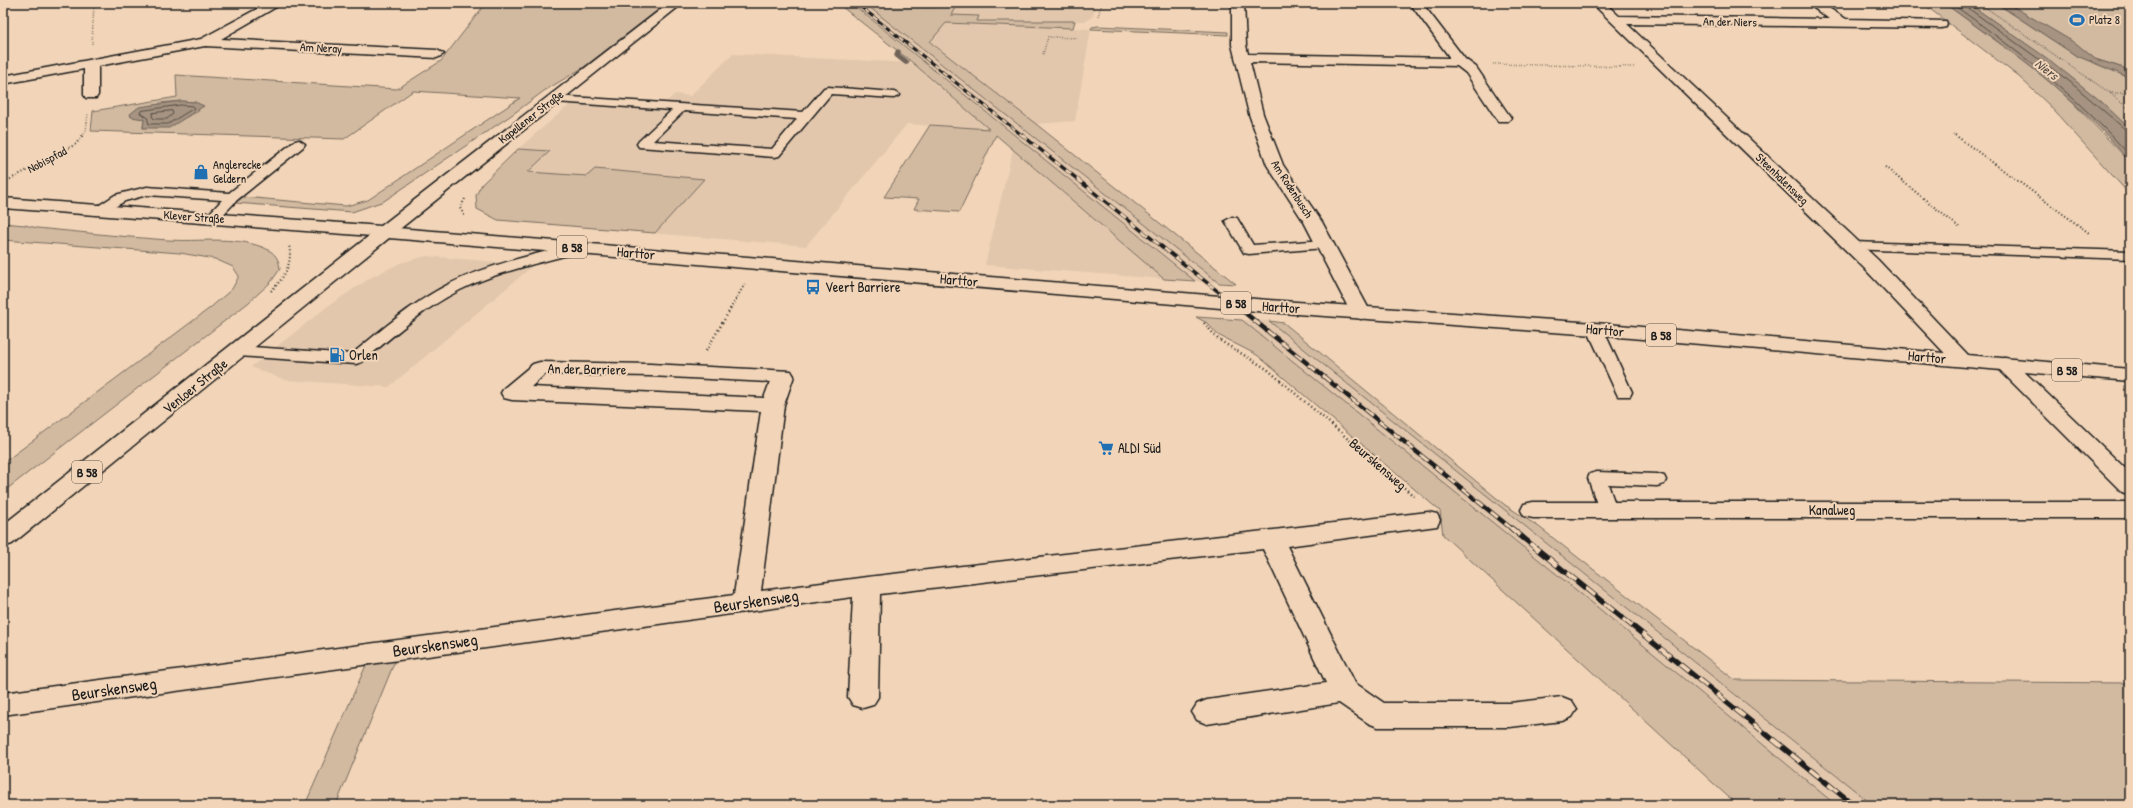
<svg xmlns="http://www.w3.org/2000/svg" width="2133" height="808" viewBox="0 0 2133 808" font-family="'Patrick Hand',sans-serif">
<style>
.built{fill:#e2c7ad}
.green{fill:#d2baa1;stroke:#776b5e;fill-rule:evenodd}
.water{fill:#a69381;stroke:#6f6359}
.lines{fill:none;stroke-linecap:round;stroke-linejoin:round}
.shore{stroke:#534c44;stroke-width:1}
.stream{stroke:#6f6359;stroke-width:5.5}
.lane-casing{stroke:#1c1c1c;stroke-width:3}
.street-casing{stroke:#1c1c1c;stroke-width:3}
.secondary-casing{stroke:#1c1c1c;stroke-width:3}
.primary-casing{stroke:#1c1c1c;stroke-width:3}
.path-far2{stroke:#1c1c1c;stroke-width:1.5;stroke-dasharray:0.5 2;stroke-linecap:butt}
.path-far1{stroke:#1c1c1c;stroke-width:2;stroke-dasharray:1 2.5;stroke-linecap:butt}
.path{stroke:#1c1c1c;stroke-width:2.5;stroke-dasharray:1 3;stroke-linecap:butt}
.lane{fill:#f2d5b8;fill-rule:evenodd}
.street{fill:#f2d5b8;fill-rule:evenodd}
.secondary{fill:#f2d5b8;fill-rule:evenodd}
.primary{fill:#f2d5b8;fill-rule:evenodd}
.rail-far3-casing{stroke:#1c1c1c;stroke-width:3}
.rail-far2-casing{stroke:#1c1c1c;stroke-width:3.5}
.rail-far1-casing{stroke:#1c1c1c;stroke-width:4.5}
.rail-casing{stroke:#1c1c1c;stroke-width:5.5}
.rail-far3{stroke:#f2d5b8;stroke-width:2;stroke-dasharray:5.5;stroke-linecap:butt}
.rail-far2{stroke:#f2d5b8;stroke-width:2.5;stroke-dasharray:7;stroke-linecap:butt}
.rail-far1{stroke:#f2d5b8;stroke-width:3;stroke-dasharray:9;stroke-linecap:butt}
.rail{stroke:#f2d5b8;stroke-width:4;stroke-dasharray:12;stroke-linecap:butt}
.labels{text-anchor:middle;stroke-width:4;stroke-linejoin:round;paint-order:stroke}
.far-poi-label{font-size:12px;fill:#1c1c1c;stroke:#f2d5b8;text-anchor:start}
.far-street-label{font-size:12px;fill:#1c1c1c;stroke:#f2d5b8}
.far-water-label{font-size:13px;font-style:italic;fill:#4c463f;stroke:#f2d5b8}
.shield{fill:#f2d5b8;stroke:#5c544b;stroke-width:1}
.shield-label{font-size:13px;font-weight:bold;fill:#1c1c1c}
.street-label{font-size:14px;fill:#1c1c1c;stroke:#f2d5b8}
.poi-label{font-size:14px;fill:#1c1c1c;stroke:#f2d5b8;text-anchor:start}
.near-street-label{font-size:17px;fill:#1c1c1c;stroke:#f2d5b8}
</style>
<rect width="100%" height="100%" fill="#f2d5b8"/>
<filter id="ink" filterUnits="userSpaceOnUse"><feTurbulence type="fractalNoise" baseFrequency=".025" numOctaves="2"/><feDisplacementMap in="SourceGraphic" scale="8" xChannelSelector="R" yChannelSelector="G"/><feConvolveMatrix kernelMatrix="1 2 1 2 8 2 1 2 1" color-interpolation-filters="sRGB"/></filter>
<g filter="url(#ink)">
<g class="built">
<path d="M851,3H864L1219,283L1195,281Z"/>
<path d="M896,3H1097L1092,17L1086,21H1075L1073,28L1091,29L1075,121L1036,124L930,42L946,23Z"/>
<path d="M733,54L913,63L990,130L907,124L806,246L498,220L477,209L476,195L482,184L520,147L580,96L666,102L675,94L690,96Z"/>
<path d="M1013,149L1022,158L1164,279L985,265Z"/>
<path d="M426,256L534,265L389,387L285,380L251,367L328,306L370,278L400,263Z"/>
<path d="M1242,320L1269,321L1873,805H1836L1596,606Z"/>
</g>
<g class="green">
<path d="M486,3H667L584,67L544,91L513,114L384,201L352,212L235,203L243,197L346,206L368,200L520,98L413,91L344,139L91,131L93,111L177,97L176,75L397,89L441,61ZM181,101L195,102L199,111L180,120L143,128L144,119L160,103Z"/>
<path d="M837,3H851L1195,281L1164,279L996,135L959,212L914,209L919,199L884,197L930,125L989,129L913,63Z"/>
<path d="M864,3H914C920,8 936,9 942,3H958L951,15L979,16L977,21H1075L1073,28L946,23L930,42L1036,124L1236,284L1219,283Z"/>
<path d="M1922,3H1944L2006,48L2046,78L2075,105L2130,162V195L2048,104L2018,76Z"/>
<path d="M1968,3H1996L2075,55L2130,78V129C2080,81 2025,43 1968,3Z"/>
<path d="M2007,3H2130V70L2095,59L2077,45Z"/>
<path d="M1098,26L1228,32V35L1091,29L1092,27Z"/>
<path d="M518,149L550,151L528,172L587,176L595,169L704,179L655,233L498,220L477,209L476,195L482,184Z"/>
<path d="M3,223L25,225L37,228C80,232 124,237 168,240C199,242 233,236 262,247C273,251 279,257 280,269L271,282L248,303L3,492V463L210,308L232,289L239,276L233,267L215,259L180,253L3,240Z"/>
<path d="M1196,317L1242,320L1596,606L1836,805H1737L1443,535L1440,511L1257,355L1218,335L1207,323Z"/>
<path d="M1269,321L1284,323L1505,505L1539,527L1735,680L2130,683V805H1873Z"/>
<path d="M397,656L336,805H305L367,663Z"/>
</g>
<g class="water">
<path d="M1944,3H1968L2051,61L2102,102L2130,129V162C2078,98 2011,51 1944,3Z"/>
<path d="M1996,3H2007L2077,44L2095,59L2130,70V78L2075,55Z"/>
<path d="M181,101L195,102L204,106L169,128H143L144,119L131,117L130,114L139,107Z"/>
</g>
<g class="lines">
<g class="shore">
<path d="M1951,3C2015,49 2078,96 2130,156"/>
<path d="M1966,3L1968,8L2069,81L2126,130L2130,131"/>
<path d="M181,105L192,106L194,108L168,124H149L147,117L140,113L141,111Z"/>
<path d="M172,111L173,114L167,119H154L152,116L153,113Z"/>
</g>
<path class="stream" d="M898,52L897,55L906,62"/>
<g class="lane-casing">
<g id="lane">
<path d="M828,87L894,92L900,95L894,98L831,94L779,156L775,157L639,147L637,144L639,141L672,110L555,102L549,99L555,96L803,112L824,88ZM684,111L797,119L772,149L653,141Z"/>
<path d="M299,140L305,144L303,147L237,200L217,221H207L205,218L222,200L147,195L125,201L104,213H94L92,210L115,195L147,187L229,193L295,141Z"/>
<path d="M1232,217L1237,218L1253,245L1325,240L1332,244L1325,248L1249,254L1244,253L1225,221Z"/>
<path d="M1852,242L2130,251V259L1847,249L1845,246L1847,243Z"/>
<path d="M577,244L582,245L584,248L582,251C541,263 498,271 460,290C424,308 393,336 362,362L356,364L238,356L232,354L230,351L232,348L238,346L352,354C383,329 413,302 449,284C488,265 534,254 577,244Z"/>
<path d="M1595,324L1601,326L1603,329L1632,392L1630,396H1618L1616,392L1587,329L1589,326Z"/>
<path d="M1597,472L1657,474L1664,476L1666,480L1664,484L1657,486L1608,484L1617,510L1615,514L1608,516L1601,514L1599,510L1588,478L1590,474Z"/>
</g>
</g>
<g class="street-casing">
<g id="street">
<path d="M268,3H283L221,39L437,50L444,54L437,58L205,46L98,66V95L96,98H86L84,95V69L3,84V76L201,39Z"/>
<path d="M1232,3H1244L1246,45L1248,54L1450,58L1410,3H1422L1465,59L1476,67L1511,118L1508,121H1498L1466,73L1457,66L1250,62L1263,114L1283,165L1322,222L1371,313L1368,317L1361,319L1354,317L1351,313L1304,222L1267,165L1249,114L1232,45Z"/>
<path d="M1592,3H1605L1619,16L1829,19L1807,3H1821L1846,19L1946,21L1947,24L1946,27L1941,28L1627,24L1878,260L1969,356L1972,360L1969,364L1962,366L1955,364L1864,268Z"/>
<path d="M2005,358L2012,360L2130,473V495L2122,492L1994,364L1998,360Z"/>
<path d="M540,362L650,364L791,371L794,376L784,405L761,591L867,577L1428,512L1437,514L1440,520L1437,526L1287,546L1355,683L1384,703H1510L1562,697L1572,701L1577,709L1572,717L1562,721L1510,727H1378L1368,723L1339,703L1207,724L1197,720L1192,712L1197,704L1207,700L1326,683L1263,549L880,594L878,697L873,705L863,708L853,705L848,697L853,597L3,715V693L734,595L761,411L512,400L504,398L501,393L504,388L533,364ZM545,374L650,376L770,382L764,398L531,387Z"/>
<path d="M1533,502H2130V518H1533L1524,516L1521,510L1524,504Z"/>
</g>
</g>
<g class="secondary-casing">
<path id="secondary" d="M669,3H683L391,236L385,237L3,208V198L381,226Z"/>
</g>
<g class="primary-casing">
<path id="primary" d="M385,227L1268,300L1595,323L2130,369V381L1595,335L1268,312L389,238L12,544L3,547V525L379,228Z"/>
</g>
<g class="path-far2">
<path d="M1979,3L2110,93L2130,110"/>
<path d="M1039,4L1065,5"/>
<path d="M1098,16L1102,3"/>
<path d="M92,44L94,3"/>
<path d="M1043,54L1048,37L1078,38"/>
<path d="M1493,64L1634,67"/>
<path d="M2110,93H2130"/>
<path d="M1953,134L1956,136"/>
<path d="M82,136L86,132L88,113"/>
</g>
<g class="path-far1">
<path d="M1955,135L2089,233"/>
<path d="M1885,167L1960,228"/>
<path d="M7,181L76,144L83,135"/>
<path d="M465,199L460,208L465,217"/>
<path d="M271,291C284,278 293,264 289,245"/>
<path d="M730,309L745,284"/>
</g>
<g class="path">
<path d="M1204,323L1219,340L1267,369L1415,497"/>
<path d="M706,351L731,308"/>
</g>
<use href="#lane" class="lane"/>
<use href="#street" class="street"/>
<use href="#secondary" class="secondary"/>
<use href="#primary" class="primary"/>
<g class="rail-far3-casing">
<path id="rail-far3" d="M856,3L1023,136"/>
</g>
<g class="rail-far2-casing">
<path id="rail-far2" d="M1022,135L1240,309"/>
</g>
<g class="rail-far1-casing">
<path id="rail-far1" d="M1239,308L1512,529"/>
</g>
<g class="rail-casing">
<path id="rail" d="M1511,528L1854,805"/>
</g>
<use href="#rail-far3" class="rail-far3"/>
<use href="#rail-far2" class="rail-far2"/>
<use href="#rail-far1" class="rail-far1"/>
<use href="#rail" class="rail"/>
</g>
</g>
<defs>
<g id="stadium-bare" transform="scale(1.2)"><path d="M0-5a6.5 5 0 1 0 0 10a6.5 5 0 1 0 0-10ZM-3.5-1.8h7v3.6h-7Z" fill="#1f6fb2" stroke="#f2d5b8" stroke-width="2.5" paint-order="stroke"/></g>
<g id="shop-bare" transform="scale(1.2)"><path d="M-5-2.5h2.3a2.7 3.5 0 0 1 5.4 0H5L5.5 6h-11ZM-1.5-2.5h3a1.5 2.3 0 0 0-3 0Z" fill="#1f6fb2" stroke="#f2d5b8" stroke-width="2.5" paint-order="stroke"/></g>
<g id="bus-bare" transform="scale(1.2)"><path d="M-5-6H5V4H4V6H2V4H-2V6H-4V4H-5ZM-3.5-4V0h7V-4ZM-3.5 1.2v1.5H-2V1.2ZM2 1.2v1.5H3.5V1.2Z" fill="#1f6fb2" stroke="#f2d5b8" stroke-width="2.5" paint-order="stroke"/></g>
<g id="fuel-bare" transform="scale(1.2)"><path d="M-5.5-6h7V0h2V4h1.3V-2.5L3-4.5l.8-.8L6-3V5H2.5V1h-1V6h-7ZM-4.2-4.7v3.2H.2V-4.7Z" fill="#1f6fb2" stroke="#f2d5b8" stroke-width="2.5" paint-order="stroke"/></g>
<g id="supermarket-bare" transform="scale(1.2)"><path d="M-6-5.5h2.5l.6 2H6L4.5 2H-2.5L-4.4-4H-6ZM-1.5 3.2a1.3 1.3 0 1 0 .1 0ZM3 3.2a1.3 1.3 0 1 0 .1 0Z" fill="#1f6fb2" stroke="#f2d5b8" stroke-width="2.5" paint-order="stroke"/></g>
</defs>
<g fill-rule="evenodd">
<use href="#stadium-bare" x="2077" y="20"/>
<use href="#shop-bare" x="201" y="172"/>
<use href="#bus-bare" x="813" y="287"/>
<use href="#fuel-bare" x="337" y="355"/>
<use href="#supermarket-bare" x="1106" y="448"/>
</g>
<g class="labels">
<g class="far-poi-label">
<text x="2089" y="24">Platz 8</text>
<text x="213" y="169">Anglerecke<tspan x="213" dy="14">Geldern</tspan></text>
</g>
<g class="far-street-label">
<text transform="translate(1730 22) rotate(1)" y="4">An der Niers</text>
<text transform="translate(321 48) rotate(3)" y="4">Am Neray</text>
<text transform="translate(531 117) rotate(-38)" y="4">Kapellener Straße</text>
<text transform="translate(47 160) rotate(-28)" y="4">Nobispfad</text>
<text transform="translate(1782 179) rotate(44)" y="4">Steenhalensweg</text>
<text transform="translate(1292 189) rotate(57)" y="4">Am Rodenbusch</text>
<text transform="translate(194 217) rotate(4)" y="4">Klever Straße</text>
</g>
<g class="far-water-label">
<text transform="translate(2047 69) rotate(38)" y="5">Niers</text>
</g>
<g class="shield">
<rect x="557" y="236" width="30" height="22" rx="3"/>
<rect x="1221" y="292" width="30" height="22" rx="3"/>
<rect x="1646" y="324" width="30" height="22" rx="3"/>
<rect x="2052" y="359" width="30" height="22" rx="3"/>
<rect x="72" y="461" width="30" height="22" rx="3"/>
</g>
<g class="shield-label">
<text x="572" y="252">B 58</text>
<text x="1236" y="308">B 58</text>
<text x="1661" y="340">B 58</text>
<text x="2067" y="375">B 58</text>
<text x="87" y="477">B 58</text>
</g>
<g class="street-label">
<text transform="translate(636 253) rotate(5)" y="5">Harttor</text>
<text transform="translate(959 280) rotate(5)" y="5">Harttor</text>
<text transform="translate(1281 307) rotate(4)" y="5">Harttor</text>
<text transform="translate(1605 330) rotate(5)" y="5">Harttor</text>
<text transform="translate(1927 357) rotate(5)" y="5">Harttor</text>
<text transform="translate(587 369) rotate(1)" y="5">An der Barriere</text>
<text transform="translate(195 386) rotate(-39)" y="5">Venloer Straße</text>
<text transform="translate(1378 464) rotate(41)" y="5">Beurskensweg</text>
<text x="1832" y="515">Kanalweg</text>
</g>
<g class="poi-label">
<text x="825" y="292">Veert Barriere</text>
<text x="349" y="360">Orlen</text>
<text x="1118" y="453">ALDI Süd</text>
</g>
<g class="near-street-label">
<text transform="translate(756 601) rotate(-8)" y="6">Beurskensweg</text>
<text transform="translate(435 645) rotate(-8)" y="6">Beurskensweg</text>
<text transform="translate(114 689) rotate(-8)" y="6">Beurskensweg</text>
</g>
</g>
<rect width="2133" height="808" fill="none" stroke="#f2d5b8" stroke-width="16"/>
<rect x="8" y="8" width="2117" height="792" fill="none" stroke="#1c1c1c" stroke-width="1.5" filter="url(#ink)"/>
</svg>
